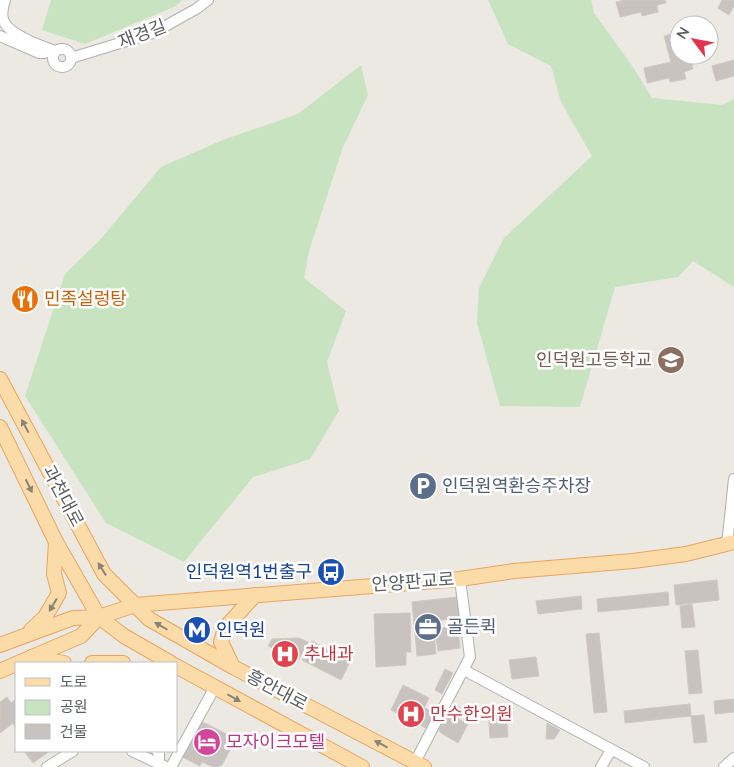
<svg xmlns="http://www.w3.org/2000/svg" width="734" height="767" viewBox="0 0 734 767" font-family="Lato,'Noto Sans KR',sans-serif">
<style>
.green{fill:#c7e3bf}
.building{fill:#c8c3bf;stroke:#d1c8c1}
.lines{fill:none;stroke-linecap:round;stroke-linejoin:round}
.minor-casing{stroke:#aeb1b4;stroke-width:12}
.major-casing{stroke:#eaa45e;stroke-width:16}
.minor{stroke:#fff;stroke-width:10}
.major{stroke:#fbdca9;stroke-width:14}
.oneway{fill:#8a8477}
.labels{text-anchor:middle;stroke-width:5;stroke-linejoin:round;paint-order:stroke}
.street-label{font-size:18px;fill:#5a5f62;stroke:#fff}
.food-label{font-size:18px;fill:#c56008;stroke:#fff;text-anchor:start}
.education-label{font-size:18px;fill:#785e54;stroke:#fff;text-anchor:end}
.service-label{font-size:18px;fill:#4e5e75;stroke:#fff;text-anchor:start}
.transit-label{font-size:18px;fill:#164399;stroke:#fff;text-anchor:end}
.health-label{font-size:18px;fill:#be3a42;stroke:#fff;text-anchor:start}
.hotel-label{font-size:18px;fill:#b23c85;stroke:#fff;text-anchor:start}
</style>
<rect width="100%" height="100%" fill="#ece8e2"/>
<g class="green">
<path d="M51,0H182L176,6L85,44L42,30Z"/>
<path d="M488,0H591L594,13L633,67L652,98L722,105L734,99V287L693,261L678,277L615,287L580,407L500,406L477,323L479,288L504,238L592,156L561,102L551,66L508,44Z"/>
<path d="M361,65L368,95L343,147L309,251L304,278L346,311L327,362L339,411L310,459L253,477L184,562L106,523L25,396L65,274L100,240L161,167L223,140L298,114Z"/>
</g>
<g class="building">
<path d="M625,0H665L666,3L657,5L658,12L642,16L641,12L620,17L616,2Z"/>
<path d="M722,0H734V6L729,15L718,8Z"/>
<path d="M678,32L679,55H690L693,69L684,72L686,79L670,82L669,78L647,83L644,68L671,62L664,36Z"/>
<path d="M734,60V76L716,81L712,66Z"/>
<path d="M717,580L719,600L676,605L674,585Z"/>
<path d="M668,592L669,605L598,612L597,599Z"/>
<path d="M581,596L582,609L538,614L536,601Z"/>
<path d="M457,597L459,618L433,621L436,654L417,656L412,602Z"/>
<path d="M692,604L695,627L682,628L680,606Z"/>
<path d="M410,613L411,652H406V665L376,667L374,614Z"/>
<path d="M458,626L460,648L438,651L435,629Z"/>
<path d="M599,633L607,712L594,713L586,634Z"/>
<path d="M299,638L308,642L298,661L268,646L272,639Z"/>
<path d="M312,641L350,662L341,680L302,660Z"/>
<path d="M698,650L702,693L689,694L685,651Z"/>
<path d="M536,657L539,676L512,679L509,660Z"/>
<path d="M445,669L453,673L442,694L435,690Z"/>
<path d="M403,685L429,698L424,708L434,712L426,728L391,710Z"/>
<path d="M7,697L11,703L16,699V728L13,723L0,733V702Z"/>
<path d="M734,699V712L715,714L714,701Z"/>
<path d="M453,704L463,709L458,719L468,724L458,743L441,733L439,730Z"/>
<path d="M690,704L691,716L625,723L624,711Z"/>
<path d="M506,706L508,737L490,738L488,708Z"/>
<path d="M704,715L707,742L694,743L691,716Z"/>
<path d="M201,721L236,739L222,765L218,767H213L202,762L200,766L182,757Z"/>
<path d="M547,723L560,730L554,739H546Z"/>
<path d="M24,751H50L33,763Z"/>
</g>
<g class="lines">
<g class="minor-casing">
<g id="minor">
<path d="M5,0C3,6 1,12 3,19C7,35 41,46 55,51"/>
<path d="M0,36L39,53H45"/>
<circle cx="62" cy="58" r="9"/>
<path d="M71,58L153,33L196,9L208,0"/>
<path d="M727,545L734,479"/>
<path d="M464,670L644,767"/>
<path d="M132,751L166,767"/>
<path d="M157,751L159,753V763"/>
<path d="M415,762L470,657L460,579"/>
<path d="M47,767L73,751"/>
<path d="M171,767L215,687"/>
<path d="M601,767L611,750"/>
<path d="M724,767L734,758"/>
</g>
</g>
<g class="major-casing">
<g id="major">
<path d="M0,379L104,574L149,619L233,667L424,767"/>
<path d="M0,427L56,542L99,617L124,636L171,663"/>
<path d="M31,630L45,617L59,593L54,574L56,542"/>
<path d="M0,645L73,618L99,617L135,605L460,579L514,571L633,561L686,554L734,542"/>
<path d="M32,657L64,663"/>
<path d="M18,663L81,636L99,617"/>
<path d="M92,663H123"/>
<path d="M176,666L362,767"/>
<path d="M233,667L221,642L225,628L255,595"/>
<path d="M0,671L16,664"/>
</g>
</g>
<use href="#minor" class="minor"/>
<use href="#major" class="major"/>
</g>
<defs><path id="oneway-solid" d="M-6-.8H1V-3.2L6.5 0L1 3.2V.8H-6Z" transform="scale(1.25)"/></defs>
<g class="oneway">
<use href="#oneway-solid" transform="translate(25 426) rotate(-118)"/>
<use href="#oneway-solid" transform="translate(29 486) rotate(64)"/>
<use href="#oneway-solid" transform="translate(102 569) rotate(-122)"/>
<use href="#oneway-solid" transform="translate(53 605) rotate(121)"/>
<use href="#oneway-solid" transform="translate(161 626) rotate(-150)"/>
<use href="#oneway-solid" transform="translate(234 698) rotate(29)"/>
<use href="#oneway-solid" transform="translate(381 744) rotate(-152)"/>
</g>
<defs>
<g id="restaurant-disc" transform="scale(1.4375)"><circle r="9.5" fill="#e8710a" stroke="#fff"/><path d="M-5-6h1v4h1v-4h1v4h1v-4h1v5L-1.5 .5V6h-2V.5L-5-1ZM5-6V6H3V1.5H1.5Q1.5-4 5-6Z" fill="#fff"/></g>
<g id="school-disc" transform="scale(1.4375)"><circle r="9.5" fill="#8d6e63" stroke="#fff"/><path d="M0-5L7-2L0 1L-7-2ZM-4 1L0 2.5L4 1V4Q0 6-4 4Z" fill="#fff"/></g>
<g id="parking-disc" transform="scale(1.4375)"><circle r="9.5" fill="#5c6f8a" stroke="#fff"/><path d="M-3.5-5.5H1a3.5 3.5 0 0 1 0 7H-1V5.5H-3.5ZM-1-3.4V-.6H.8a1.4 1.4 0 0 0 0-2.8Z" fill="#fff"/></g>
<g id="bus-disc" transform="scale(1.4375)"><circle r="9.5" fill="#1a4fb4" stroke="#fff"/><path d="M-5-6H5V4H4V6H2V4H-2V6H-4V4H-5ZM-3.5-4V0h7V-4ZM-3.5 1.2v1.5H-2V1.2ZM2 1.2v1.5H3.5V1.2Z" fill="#fff"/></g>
<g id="office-disc" transform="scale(1.4375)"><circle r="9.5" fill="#5c6f8a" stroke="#fff"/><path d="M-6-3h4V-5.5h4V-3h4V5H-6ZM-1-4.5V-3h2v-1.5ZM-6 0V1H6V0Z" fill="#fff"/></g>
<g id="metro-disc" transform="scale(1.4375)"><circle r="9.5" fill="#1a4fb4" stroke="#fff"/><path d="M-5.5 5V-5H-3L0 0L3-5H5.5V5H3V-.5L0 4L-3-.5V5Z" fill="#fff"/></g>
<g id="hospital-disc" transform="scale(1.4375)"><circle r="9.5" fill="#e0444e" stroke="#fff"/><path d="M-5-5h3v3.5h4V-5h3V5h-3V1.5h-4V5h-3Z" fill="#fff"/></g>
<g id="hotel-disc" transform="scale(1.4375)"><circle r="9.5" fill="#d1479c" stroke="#fff"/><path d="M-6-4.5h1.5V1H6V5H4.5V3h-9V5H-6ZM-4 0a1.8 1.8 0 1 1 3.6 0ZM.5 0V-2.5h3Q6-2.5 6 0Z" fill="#fff"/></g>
</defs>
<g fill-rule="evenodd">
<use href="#restaurant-disc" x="25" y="299"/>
<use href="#school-disc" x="671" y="360"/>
<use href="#parking-disc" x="423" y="486"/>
<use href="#bus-disc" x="331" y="572"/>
<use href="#office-disc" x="428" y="627"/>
<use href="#metro-disc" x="197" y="630"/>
<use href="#hospital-disc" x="285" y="654"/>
<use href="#hospital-disc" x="411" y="714"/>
<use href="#hotel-disc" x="207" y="742"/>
</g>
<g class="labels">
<g class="street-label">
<text transform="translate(142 34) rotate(-21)" y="6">재경길</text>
<text transform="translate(63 496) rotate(62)" y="6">과천대로</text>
<text transform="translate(413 582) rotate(-4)" y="6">안양판교로</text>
<text transform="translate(277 690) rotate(28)" y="6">흥안대로</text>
</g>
<g class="food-label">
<text x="44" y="305">민족설렁탕</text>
</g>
<g class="education-label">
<text x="652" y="366">인덕원고등학교</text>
</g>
<g class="service-label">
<text x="442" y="492">인덕원역환승주차장</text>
<text x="447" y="633">골든퀵</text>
</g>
<g class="transit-label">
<text x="312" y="578">인덕원역1번출구</text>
<text x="216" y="636" text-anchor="start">인덕원</text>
</g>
<g class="health-label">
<text x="304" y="660">추내과</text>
<text x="430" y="720">만수한의원</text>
</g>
<g class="hotel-label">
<text x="226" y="748">모자이크모텔</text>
</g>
</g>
<rect x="15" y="662" width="162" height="90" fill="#ffffff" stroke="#bdbfc0"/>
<rect x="25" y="678" width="25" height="8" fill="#fbdca9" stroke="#bdbfc0"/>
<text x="60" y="687" font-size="15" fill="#5a5f62">도로</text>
<rect x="25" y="700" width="25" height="15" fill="#c7e3bf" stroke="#bdbfc0"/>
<text x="60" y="712" font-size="15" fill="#5a5f62">공원</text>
<rect x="25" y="724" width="25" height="15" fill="#c8c3bf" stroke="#bdbfc0"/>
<text x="60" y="737" font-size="15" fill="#5a5f62">건물</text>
<g transform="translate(694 40) rotate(302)"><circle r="24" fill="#ffffff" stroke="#bdbfc0"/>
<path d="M0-4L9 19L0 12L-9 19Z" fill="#e0354c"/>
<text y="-8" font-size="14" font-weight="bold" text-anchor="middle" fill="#5a5f62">N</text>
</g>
</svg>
